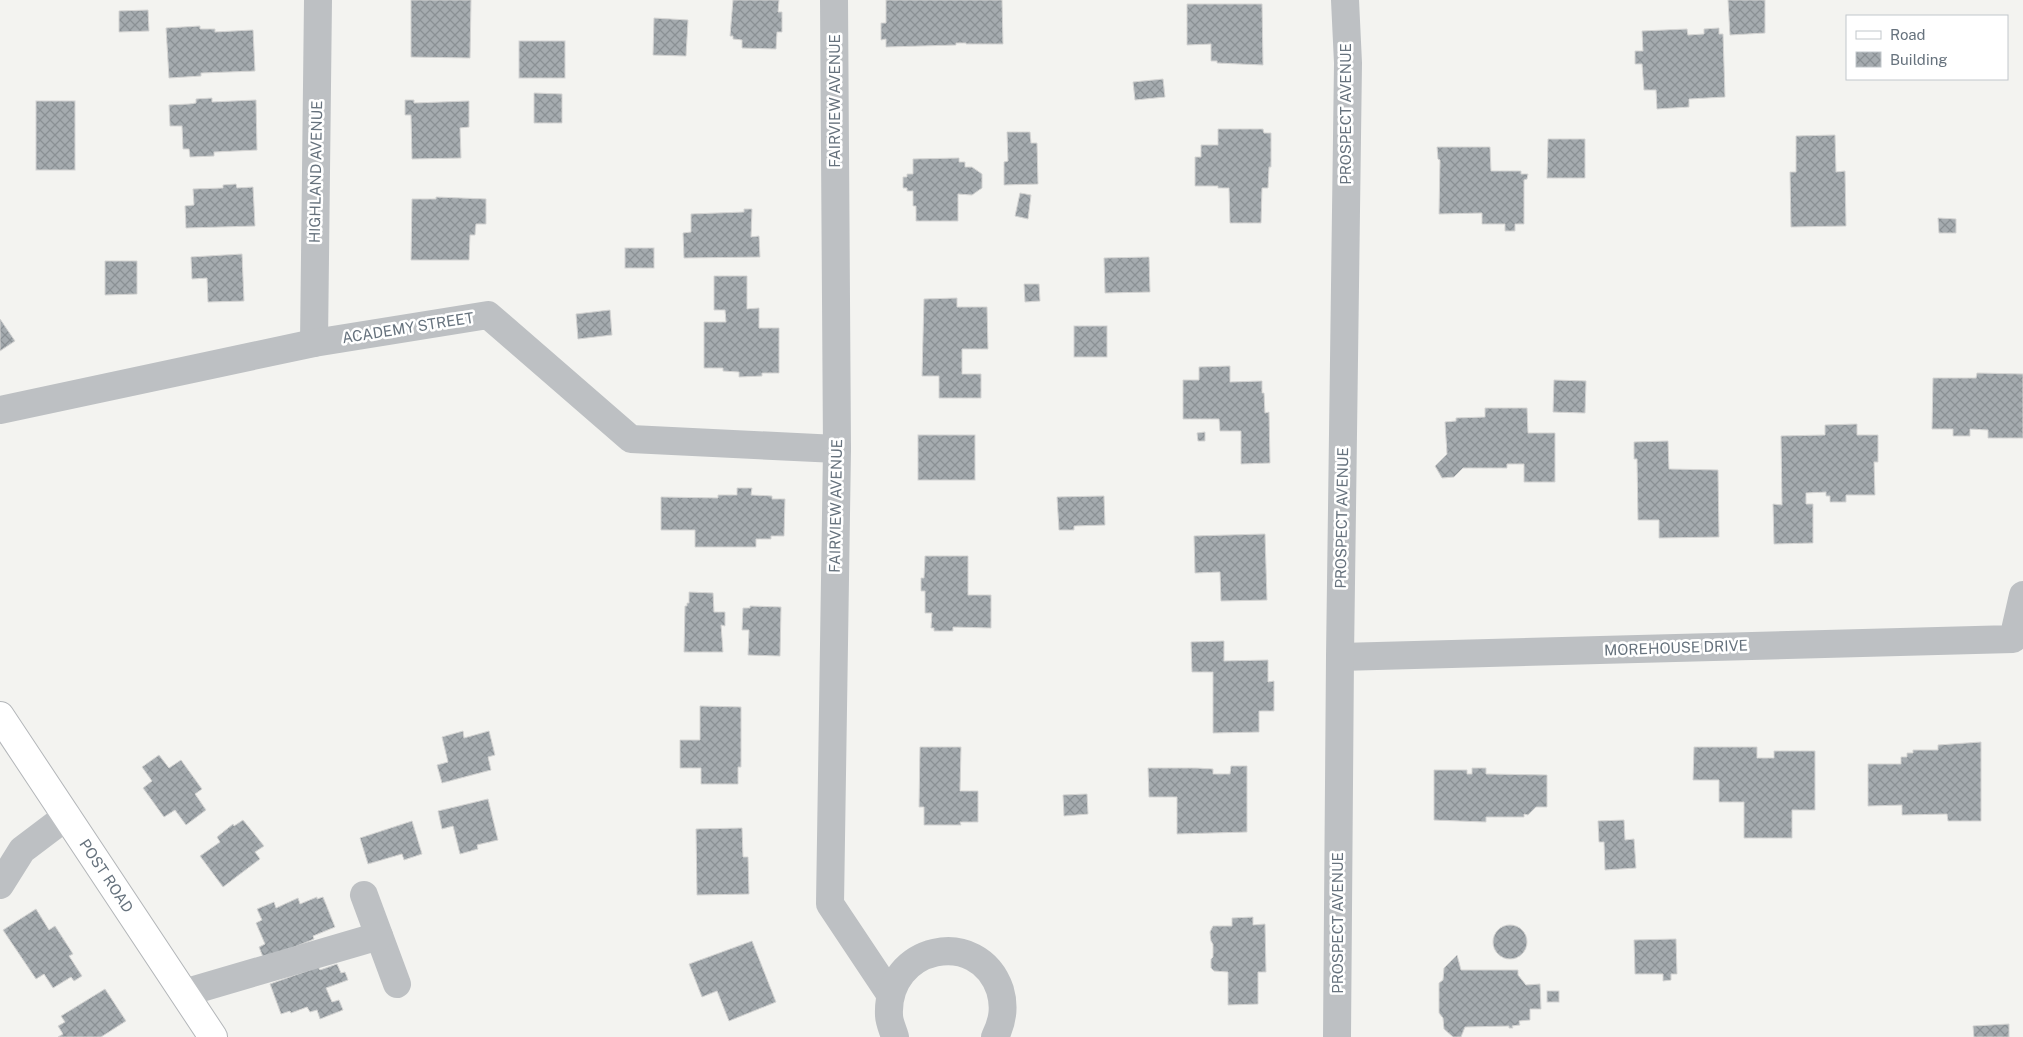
<svg xmlns="http://www.w3.org/2000/svg" width="2023" height="1037" viewBox="0 0 2023 1037" font-family="'Public Sans',sans-serif">
<style>
.building{fill:url(#building-cross-hatch);stroke:#d4d4d3}
.lines{fill:none;stroke-linecap:round;stroke-linejoin:round}
.major-casing{stroke:#b3b6b9;stroke-width:30}
.minor{stroke:#bdc0c3;stroke-width:28}
.major{stroke:#fff;stroke-width:28}
.labels{text-anchor:middle;stroke-width:5;stroke-linejoin:round;paint-order:stroke}
.street-label{font-size:15px;fill:#66727d;stroke:#fff}
</style>
<defs>
<pattern id="building-cross-hatch" width="8" height="8" patternUnits="userSpaceOnUse" patternTransform="scale(1.25)"><rect width="8" height="8" fill="#a5abaf"/><path d="M0 0l8 8M0 8l8-8" fill="none" stroke="#8a9094"/></pattern>
</defs>
<rect width="100%" height="100%" fill="#f3f3f0"/>
<g class="building">
<path d="M411,0H471L470,58L411,57Z"/>
<path d="M733,0H779L778,12H782V32H777L776,49L742,48V40L733,39V36H730Z"/>
<path d="M886,0H1002L1003,44H966V43H956V45L886,47V39L881,40V23H886Z"/>
<path d="M1728,0H1765V33L1730,35Z"/>
<path d="M1187,4H1262L1263,65L1217,63V61H1211V44L1187,45Z"/>
<path d="M148,10L149,31L119,32V11Z"/>
<path d="M654,18L688,20L686,56L653,55Z"/>
<path d="M200,26V29H215V32L253,30L255,71L201,73V76L169,78L166,28Z"/>
<path d="M1719,28V34H1723L1725,97L1689,99V107L1657,109L1656,90H1644L1642,64H1635V51H1643L1642,31L1687,29L1688,35L1704,34V29Z"/>
<rect x="519" y="41" width="46" height="37"/>
<path d="M1163,79L1165,97L1135,100L1133,82Z"/>
<path d="M534,93L562,94V123H534Z"/>
<path d="M212,98V102L256,100L257,150L214,152V156L190,157L189,149H183L182,126H170L169,105L189,104L196,103V99Z"/>
<path d="M405,100H414V103L469,101V127L460,128L461,158L412,159L411,115H405Z"/>
<rect x="36" y="101" width="39" height="69"/>
<path d="M1218,129H1263L1264,133H1271V167H1269L1268,188H1262L1261,223H1230L1229,188H1218V186H1195V157H1201V145H1218Z"/>
<path d="M1007,132H1030L1031,143H1037L1038,184L1004,185V162L1008,161Z"/>
<path d="M1835,135L1836,172L1845,171L1846,226L1791,227L1790,172H1796V136Z"/>
<path d="M1548,139H1585V178H1547Z"/>
<path d="M1437,147H1490L1491,171H1521V174H1528L1527,179L1524,180V224H1515V231H1505V224H1482V213L1439,214L1440,160L1438,159Z"/>
<path d="M959,158V162H965V167H972L982,174V188L972,195L958,194V221H916V206H913V191H907V188H903V177H907V174H913V159Z"/>
<path d="M236,184L237,188L253,187L255,226L186,228L185,206L194,205L193,189L223,188V185Z"/>
<path d="M1020,193L1031,195L1028,219L1015,216Z"/>
<path d="M436,197L486,199V224H476L475,235H470L469,260H411L412,199H436Z"/>
<path d="M744,209H752L751,237L759,236L760,257L684,258L683,233L691,232V214L744,212Z"/>
<path d="M1938,218L1956,219V233H1939Z"/>
<rect x="625" y="248" width="29" height="20"/>
<path d="M242,254L244,301L208,302L207,278L192,279L191,257Z"/>
<path d="M1149,257L1150,292L1105,293L1104,258Z"/>
<path d="M105,261H137V294L105,295Z"/>
<path d="M714,276H747V309L759,308V328H779V373H762V376L739,377V372L723,371V368H704V322H726L725,310H714Z"/>
<path d="M1024,284H1039L1040,301L1025,302Z"/>
<path d="M957,298V307H987L988,349H962V374H981V398H939V376H922L924,299Z"/>
<path d="M610,310L612,335L578,339L576,314Z"/>
<path d="M0,319L15,341L0,351Z"/>
<rect x="1074" y="326" width="33" height="31"/>
<path d="M1230,366V382L1262,381V393H1264L1265,413L1269,412L1270,463L1241,464V431H1220L1219,419H1183V380H1199V367Z"/>
<path d="M1977,373L2023,374V438H1988V430L1970,429V436H1953V429H1932L1933,378H1976Z"/>
<path d="M1554,380L1586,381L1585,413L1553,412Z"/>
<path d="M1485,408H1527L1528,433H1555V482H1524V464H1507V468H1463L1454,477L1442,478L1435,466L1447,454L1445,422L1456,421V418L1485,417Z"/>
<path d="M1857,424V435H1878V462H1874L1875,495H1846V502H1830V496H1826V492L1806,493V504H1813V543L1774,544L1773,504L1782,505L1781,436L1825,435V425Z"/>
<path d="M1205,432V441H1198L1197,433Z"/>
<rect x="918" y="435" width="57" height="45"/>
<path d="M1668,441L1669,469L1718,470L1719,537L1659,538V520H1638L1637,459H1634V442Z"/>
<path d="M737,488H752L751,495L772,496V499H785L784,536H771V539H756V547H695V530H661V497L718,498V495H737Z"/>
<path d="M1104,496L1105,525L1074,526V530H1059L1057,497Z"/>
<path d="M1265,534L1267,600L1221,601L1220,572L1195,573L1194,536Z"/>
<path d="M925,556H968V595H991V628L953,627V631H934V628H931L932,613H925V591H921V578H924Z"/>
<path d="M689,592L713,593L714,612H725V626L721,625L723,652H684L685,606H687V603H689Z"/>
<path d="M750,606L781,607L780,656L748,655L749,630H742L743,608H750Z"/>
<path d="M1224,641V661L1268,660V682L1274,681V711H1259V732L1213,733V672H1192L1191,642Z"/>
<path d="M700,706L741,707V767H738V784H701V768H680V740H700Z"/>
<path d="M463,731L464,738L489,731L495,755L488,757L491,770L442,783L437,765L448,762L442,737Z"/>
<path d="M1981,742V821H1948L1947,814L1902,815V805L1868,806V764H1901V757H1907V753H1913V750H1938V745Z"/>
<path d="M920,747H961L960,791H978V822H960L961,825H924V807H919Z"/>
<path d="M1694,747H1757V758H1774V751H1815V810H1792V838H1744V802H1719V780H1693Z"/>
<path d="M159,755L169,768L181,760L202,789L195,794L206,810L186,825L175,810L164,817L143,788L152,781L142,767Z"/>
<path d="M1231,766H1247V832L1177,834V797H1149L1148,768H1196L1213,769V774H1230Z"/>
<path d="M1472,768H1486V774L1547,775V807H1536L1528,815L1524,814V817H1486V822L1434,820V770H1467V774H1472Z"/>
<path d="M1087,794L1088,814L1064,816L1063,795Z"/>
<path d="M488,799L498,840L477,845L478,849L460,854L453,826L442,829L438,811Z"/>
<path d="M243,820L264,846L255,852L260,859L223,887L200,856L220,842L217,837L233,824L234,826Z"/>
<path d="M1624,820L1625,840L1634,839L1636,868L1605,870L1604,842H1599L1598,821Z"/>
<path d="M412,821L422,854L404,860L402,854L368,864L360,838Z"/>
<path d="M742,828L743,857H748L749,894L697,895L696,829Z"/>
<path d="M317,897V899L323,897L335,927L313,936L314,939L270,957H263L259,947L265,944L256,923L262,920L257,909L274,902L276,908L298,898L300,904Z"/>
<path d="M36,909L49,930L55,926L73,954L69,956L82,976L74,981L71,977L53,988L44,974L36,979L3,930Z"/>
<path d="M1253,917V925L1265,924L1266,972H1258V1004L1228,1005V972L1214,971L1211,968V959L1213,957V944L1211,941L1210,932L1213,926H1232V918Z"/>
<circle cx="1510" cy="942" r="17"/>
<path d="M1676,939L1677,974H1671V980L1663,981V974H1635L1634,940Z"/>
<path d="M752,941L776,1002L729,1021L717,991L702,997L689,964Z"/>
<path d="M1457,955L1461,970H1518V975L1526,985L1540,984L1541,1009H1530V1020L1519,1021L1520,1025L1512,1026L1513,1028H1509V1026L1465,1027L1461,1037H1453L1444,1029L1443,1018L1439,1013V983L1443,980L1444,968Z"/>
<path d="M337,964L341,973L345,972L348,980L326,988L332,1002L339,1000L343,1010L320,1019L317,1010L310,1012L307,1007L291,1013L290,1011L281,1014L270,984L318,967L320,970Z"/>
<path d="M105,989L126,1021L101,1037H58L63,1034L58,1026L65,1022L61,1016Z"/>
<rect x="1547" y="991" width="12" height="11"/>
<path d="M2009,1024V1037H1974L1973,1026Z"/>
</g>
<g class="lines">
<g class="major-casing">
<g id="major">
<path id="s1" d="M0,716L213,1037"/>
</g>
</g>
<g class="minor">
<path d="M834,0L837,449L830,904L890,994"/>
<path d="M314,343L318,0"/>
<path d="M0,410L314,343L488,315L631,439L837,449"/>
<path d="M1340,657L2013,639L2023,595"/>
<path d="M0,885L22,850L67,816"/>
<path d="M364,895L397,984"/>
<path d="M184,993L379,936"/>
<path d="M895,1037C893,1030 889,1022 889,1015C886,946 978,926 1000,990C1005,1007 1003,1021 995,1037"/>
<path d="M1337,1037L1340,657L1348,63L1345,0"/>
</g>
<use href="#major" class="major"/>
</g>
<g class="labels">
<g class="street-label">
<text transform="translate(835 101) rotate(-90)" y="5">FAIRVIEW AVENUE</text>
<text transform="translate(1346 114) rotate(-90)" y="5">PROSPECT AVENUE</text>
<text transform="translate(316 172) rotate(-89)" y="5">HIGHLAND AVENUE</text>
<text transform="translate(408 328) rotate(-9)" y="5">ACADEMY STREET</text>
<text transform="translate(836 506) rotate(-89)" y="5">FAIRVIEW AVENUE</text>
<text transform="translate(1342 518) rotate(-89)" y="5">PROSPECT AVENUE</text>
<text transform="translate(1676 648) rotate(-2)" y="5">MOREHOUSE DRIVE</text>
<text dy="5" stroke="none"><textPath href="#s1" startOffset="192">POST ROAD</textPath></text>
<text transform="translate(1338 923) rotate(-90)" y="5">PROSPECT AVENUE</text>
</g>
</g>
<rect x="1846" y="15" width="162" height="65" fill="#ffffff" stroke="#c2c7cb"/>
<rect x="1856" y="31" width="25" height="8" fill="#ffffff" stroke="#c2c7cb"/>
<text x="1890" y="40" font-size="15" fill="#66727d">Road</text>
<rect x="1856" y="52" width="25" height="15" fill="url(#building-cross-hatch)" stroke="#c2c7cb"/>
<text x="1890" y="65" font-size="15" fill="#66727d">Building</text>
</svg>
